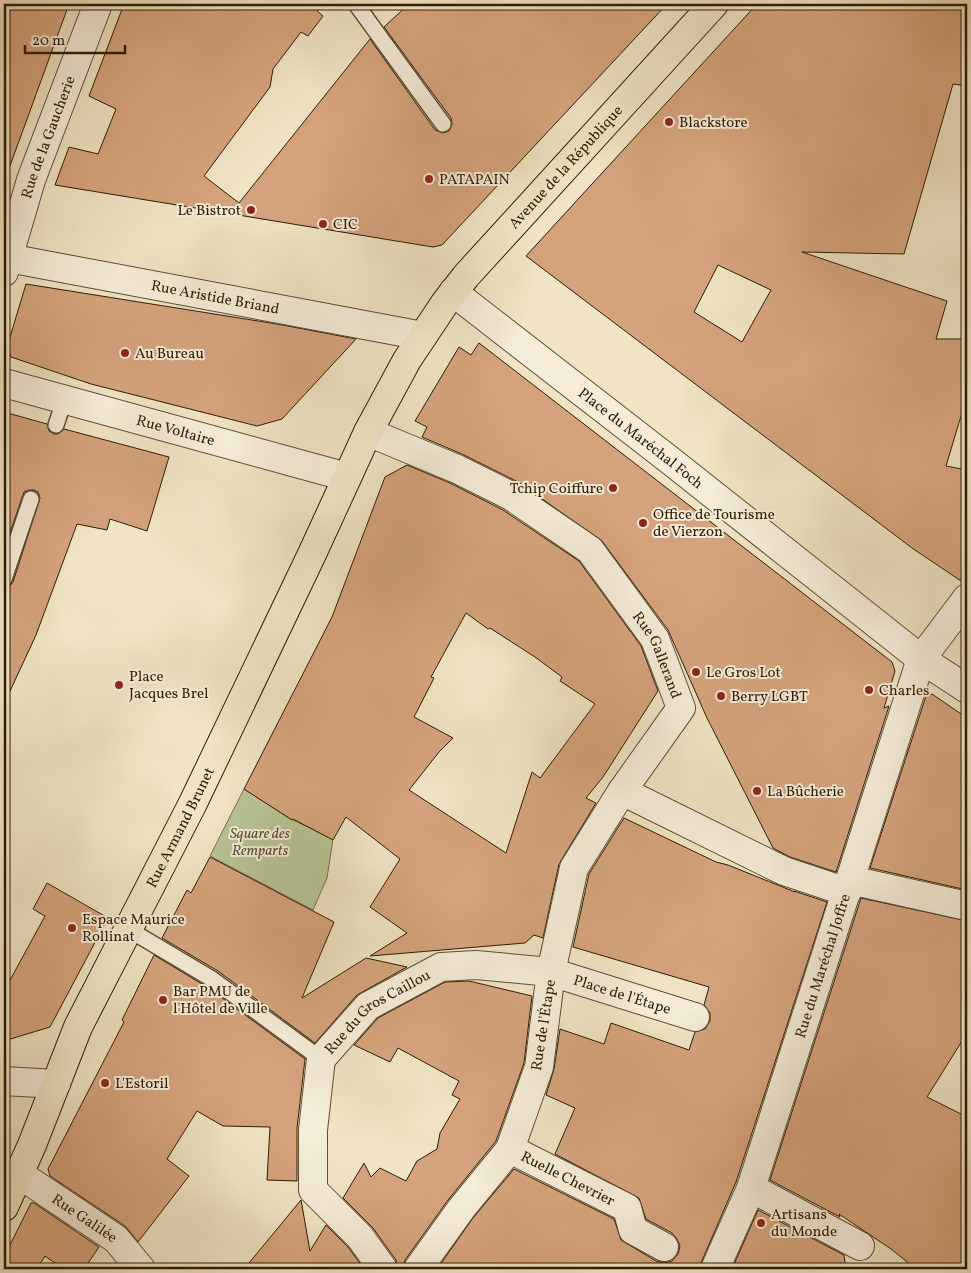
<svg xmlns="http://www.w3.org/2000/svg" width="971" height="1273" viewBox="0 0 971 1273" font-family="Vollkorn,serif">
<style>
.green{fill:#b9c495;stroke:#74704a}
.building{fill:#d4a37d;stroke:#2f1c00;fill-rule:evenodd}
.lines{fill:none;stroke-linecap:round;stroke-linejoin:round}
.lane-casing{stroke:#5f4e31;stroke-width:18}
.street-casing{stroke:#5f4e31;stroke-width:30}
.primary-casing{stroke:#2f1c00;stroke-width:30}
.lane{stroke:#f5edd9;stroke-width:15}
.street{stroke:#f5edd9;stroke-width:28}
.primary{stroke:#f0e4c4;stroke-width:28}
.poi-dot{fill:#8f2418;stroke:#f5edd9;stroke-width:2}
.labels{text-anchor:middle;stroke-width:4;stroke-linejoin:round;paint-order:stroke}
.poi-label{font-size:15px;fill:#2f1c00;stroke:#f5edd9;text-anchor:start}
.street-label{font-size:15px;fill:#2f1c00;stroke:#f5edd9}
.park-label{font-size:15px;font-style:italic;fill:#584e2d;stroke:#f5edd9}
</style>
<rect width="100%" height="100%" fill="#f0e4c4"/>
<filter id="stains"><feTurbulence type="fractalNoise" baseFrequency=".004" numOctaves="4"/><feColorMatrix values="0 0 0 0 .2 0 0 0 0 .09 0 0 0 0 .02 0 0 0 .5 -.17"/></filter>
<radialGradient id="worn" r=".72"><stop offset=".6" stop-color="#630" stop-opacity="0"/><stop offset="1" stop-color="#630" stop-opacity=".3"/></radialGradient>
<path class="green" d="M244,789L291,819L333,839L327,878L313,910L210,856Z"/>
<g class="building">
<path d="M4,4H69L7,174H4Z"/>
<path d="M124,4H322L317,11L323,16L308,36L301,32L273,69L270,87L204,176L239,203L370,39L435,130L443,133L449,131L452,124L451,118L384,27L409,4H667L442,245L433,247L55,185L69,147L98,154L116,109L89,96Z"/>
<path d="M757,4H967V86L953,84L904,254L802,252L947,301L936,339H967V396L946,466L967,470V583H964L912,548L526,256ZM718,265L771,290L742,342L694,312Z"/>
<path d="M26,284L277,324L356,339L282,419L257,426L91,384L11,357L7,347Z"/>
<path d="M479,343L892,662L895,671L884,708L889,706L836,872L790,857L773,848L707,718L668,630L602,541L518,482L464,455L422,437L427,427L415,421L459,347L471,355Z"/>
<path d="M4,412L47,424L49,431L54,434H58L64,429L169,457L147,531L110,519L107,530L77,524L36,635L4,704V588L10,586L13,582L40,498L38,492L34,490H29L24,492L4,550Z"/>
<path d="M407,465L450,483L503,510L579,561L641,646L658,691L603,777L586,798L596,803L559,864L543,938L534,935L525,943L370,956L407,933L370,907L400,859L346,817L333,840L293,819L292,820L244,789L332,617L385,477ZM466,613L488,629L490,628L535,657L562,677L560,681L595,704L540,778L532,772L506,853L409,790L439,752L453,738L414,717L434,678L431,677Z"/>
<path d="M932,694L967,718V890L870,868L926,696Z"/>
<path d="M624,818L716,862L728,865L795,892L794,891L827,902L736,1182L701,1263L700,1269H437L473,1218L514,1169L614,1219L621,1240L656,1261L664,1263L672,1261L678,1254L680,1246L677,1239L672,1233L646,1219L639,1198L555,1154L575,1108L546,1095L554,1069L560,1029L604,1044L611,1023L689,1050L695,1032L705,1029L710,1021V1013L704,1005L709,987L573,947L589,874Z"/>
<path d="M210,857L334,922L302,998L366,958L407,967L357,995L315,1043L218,971L162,938L187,890L191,893Z"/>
<path d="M47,883L108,918L50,1027L4,1041V984L9,982L45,916L33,909Z"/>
<path d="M861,898L967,921V1033L927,1097L967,1117V1269H916L891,1249L839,1214L840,1217L770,1180Z"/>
<path d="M154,955L207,987L305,1059L297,1128V1181L267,1180L270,1127L223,1126L197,1111L167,1159L189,1176L138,1242L125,1226L50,1176L48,1169L124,1022L122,1020Z"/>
<path d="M469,981L532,996L524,1063L496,1141L448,1200L405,1260L403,1269H398L396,1260L373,1228L343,1198L364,1163L371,1177L380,1168L406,1181L417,1161L437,1149L440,1133L460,1099L452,1095L459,1081L398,1048L390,1062L354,1045L378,1018L445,982Z"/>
<path d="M301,1200L310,1251L326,1225L348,1247L364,1269H244Z"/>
<path d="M31,1203H34L99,1247L84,1269H63L45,1256L37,1269H4V1257Z"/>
<path d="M758,1210L844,1255L846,1269H732Z"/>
</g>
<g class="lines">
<g class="lane-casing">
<g id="lane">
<path d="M356,4L443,124"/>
<path d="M56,425L64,401"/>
<path d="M4,579L31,499"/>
<path d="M128,929L212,979L321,1059"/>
</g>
</g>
<g class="street-casing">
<g id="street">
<path id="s1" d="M8,258L423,336"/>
<path id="s2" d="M4,272L31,180L98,4"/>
<path id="s3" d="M453,292L667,458L921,659L967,689"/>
<path id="s4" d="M4,383L347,477"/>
<path id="s5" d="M368,432L457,469L511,496L590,550L655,639L681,708L622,791L574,868L551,972L539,1067L510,1149L461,1209L418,1269"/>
<path d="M622,791L784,871L847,892"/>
<path d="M850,880L967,906"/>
<path d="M4,1081L56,1084"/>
<path id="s6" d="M510,1149L627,1208L633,1230L664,1247"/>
<path id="s7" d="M19,1174L116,1239L141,1269"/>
<path d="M751,1188L860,1246"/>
<path id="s8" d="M383,1269L360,1237L313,1190V1130L321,1059L368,1006L441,967L476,965L551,972L695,1017"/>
<path id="s9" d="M715,1269L751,1188L921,659L967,598"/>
</g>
</g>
<g class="primary-casing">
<g id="primary">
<path id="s10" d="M4,1207L32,1145L78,1027L193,803L312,554L368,432L407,360L445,303L466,276L714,4"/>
</g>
</g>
<use href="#lane" class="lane"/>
<use href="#street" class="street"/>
<use href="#primary" class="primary"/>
</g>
<g class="poi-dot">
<circle cx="669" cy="122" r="5"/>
<circle cx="429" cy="179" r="5"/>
<circle cx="251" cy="210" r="5"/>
<circle cx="323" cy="224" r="5"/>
<circle cx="125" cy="353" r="5"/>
<circle cx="613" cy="488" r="5"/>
<circle cx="643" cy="523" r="5"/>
<circle cx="696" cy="672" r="5"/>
<circle cx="119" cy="685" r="5"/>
<circle cx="869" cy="690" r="5"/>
<circle cx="721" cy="696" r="5"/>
<circle cx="757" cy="791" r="5"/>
<circle cx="72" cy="928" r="5"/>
<circle cx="163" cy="1000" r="5"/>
<circle cx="105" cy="1083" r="5"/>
<circle cx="761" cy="1223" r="5"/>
</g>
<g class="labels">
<g class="poi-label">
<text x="679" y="127">Blackstore</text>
<text x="439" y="184">PATAPAIN</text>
<text x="241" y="215" text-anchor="end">Le Bistrot</text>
<text x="333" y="229">CIC</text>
<text x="135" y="358">Au Bureau</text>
<text x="603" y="493" text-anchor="end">Tchip Coiffure</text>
<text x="653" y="519">Office de Tourisme<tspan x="653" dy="17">de Vierzon</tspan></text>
<text x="706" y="677">Le Gros Lot</text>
<text x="129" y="681">Place<tspan x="129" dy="17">Jacques Brel</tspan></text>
<text x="879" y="695">Charles</text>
<text x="731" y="701">Berry LGBT</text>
<text x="767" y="796">La Bûcherie</text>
<text x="82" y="924">Espace Maurice<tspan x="82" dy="17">Rollinat</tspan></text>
<text x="173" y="996">Bar PMU de<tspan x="173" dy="17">l'Hôtel de Ville</tspan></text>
<text x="115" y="1088">L'Estoril</text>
<text x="771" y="1219">Artisans<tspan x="771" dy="17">du Monde</tspan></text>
</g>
<g class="street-label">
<text dy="5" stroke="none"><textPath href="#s2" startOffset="142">Rue de la Gaucherie</textPath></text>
<text dy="5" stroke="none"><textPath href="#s10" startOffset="1189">Avenue de la République</textPath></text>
<text dy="5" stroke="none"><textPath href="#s1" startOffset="211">Rue Aristide Briand</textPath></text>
<text dy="5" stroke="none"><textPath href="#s4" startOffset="178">Rue Voltaire</textPath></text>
<text dy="5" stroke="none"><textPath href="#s3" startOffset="238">Place du Maréchal Foch</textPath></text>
<text dy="5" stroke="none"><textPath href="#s5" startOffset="378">Rue Gallerand</textPath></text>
<text dy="5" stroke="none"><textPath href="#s10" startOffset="419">Rue Armand Brunet</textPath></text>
<text dy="5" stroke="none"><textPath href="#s9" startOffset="322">Rue du Maréchal Joffre</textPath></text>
<text dy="5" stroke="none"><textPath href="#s8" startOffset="576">Place de l'Étape</textPath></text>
<text dy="5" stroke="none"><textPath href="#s8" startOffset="312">Rue du Gros Caillou</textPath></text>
<text transform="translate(543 1025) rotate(-81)" y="5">Rue de l'Étape</text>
<text dy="5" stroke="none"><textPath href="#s6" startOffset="65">Ruelle Chevrier</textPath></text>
<text dy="5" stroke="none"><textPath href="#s7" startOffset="79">Rue Galilée</textPath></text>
</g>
<g class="park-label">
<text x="260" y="838">Square des<tspan x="260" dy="17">Remparts</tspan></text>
</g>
</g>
<rect width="971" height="1273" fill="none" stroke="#f0e4c4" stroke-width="20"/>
<rect x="5" y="5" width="961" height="1263" fill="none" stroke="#2f1c00" stroke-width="2.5"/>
<rect x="10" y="10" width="951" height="1253" fill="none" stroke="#2f1c00"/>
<path d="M25 45v8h100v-8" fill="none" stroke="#2f1c00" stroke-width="2.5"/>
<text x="32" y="45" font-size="15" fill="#2f1c00" stroke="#f5edd9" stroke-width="4" paint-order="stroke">20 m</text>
<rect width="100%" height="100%" filter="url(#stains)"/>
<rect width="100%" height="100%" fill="url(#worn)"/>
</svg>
